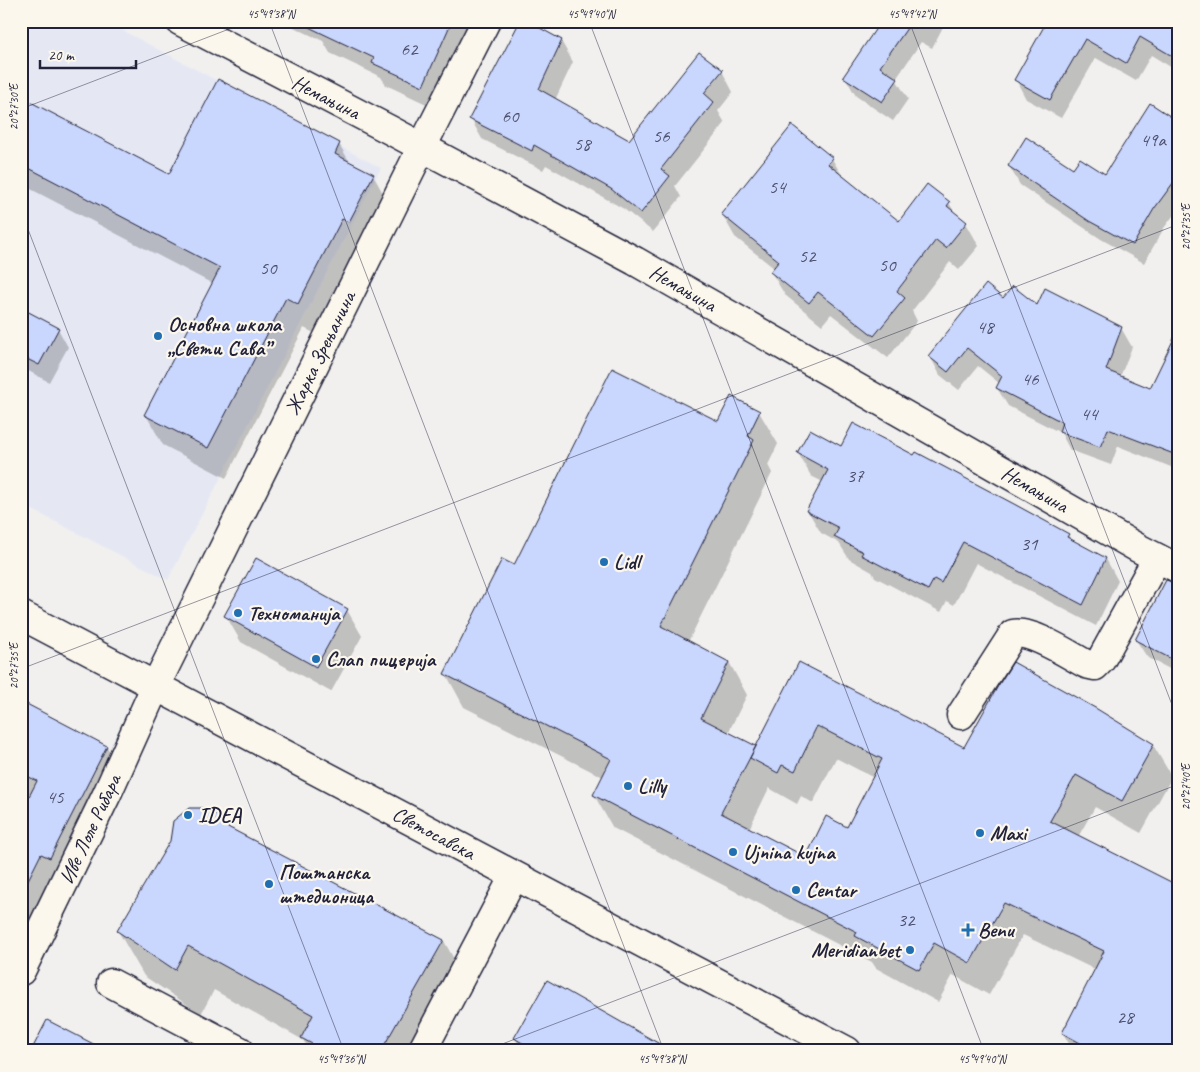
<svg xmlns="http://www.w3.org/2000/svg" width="1200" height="1072" viewBox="0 0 1200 1072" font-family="Caveat,sans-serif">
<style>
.built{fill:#e5e8f3}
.shadow{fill:#0003;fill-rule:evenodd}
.building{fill:#c9d6fd;stroke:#22223b}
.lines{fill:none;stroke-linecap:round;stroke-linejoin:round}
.minor-casing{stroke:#22223b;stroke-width:31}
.minor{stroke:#fbf7ec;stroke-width:28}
.ticks{fill:none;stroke:#22223b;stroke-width:1;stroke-opacity:0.45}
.poi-dot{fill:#1f6fb2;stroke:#fbf7ec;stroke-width:2}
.labels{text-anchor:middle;stroke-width:4.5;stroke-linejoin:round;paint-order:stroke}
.number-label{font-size:19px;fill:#4c4f6c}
.street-label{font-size:21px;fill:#22223b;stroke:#fbf7ec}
.poi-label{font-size:21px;font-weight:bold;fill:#22223b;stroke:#fbf7ec;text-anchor:start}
.neatline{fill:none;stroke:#22223b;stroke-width:2}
.ticks-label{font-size:12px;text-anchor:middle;fill:#22223b}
</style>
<rect width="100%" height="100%" fill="#f1f0ef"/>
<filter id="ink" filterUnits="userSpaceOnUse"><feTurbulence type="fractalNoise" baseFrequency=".02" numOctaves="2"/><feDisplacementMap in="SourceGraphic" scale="10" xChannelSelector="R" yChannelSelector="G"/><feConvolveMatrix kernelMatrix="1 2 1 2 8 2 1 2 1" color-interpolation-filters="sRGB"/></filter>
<g filter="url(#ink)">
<path class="built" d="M21,21H105L381,168L168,580L21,504Z"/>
<g class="shadow">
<path d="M281,21H475L435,108L386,85L381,77L330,53L323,41Z"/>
<path d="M882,21H946L932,48L921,42L896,79L908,99L893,121L856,96L845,77Z"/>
<path d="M1049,21H1179V72L1151,55L1136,81L1096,58L1061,118L1026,99L1016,80Z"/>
<path d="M561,41L573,62L555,100L629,142L722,71L733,92L718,111L725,123L675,186L681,197L653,232L624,209L546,165L543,170L482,139L471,119Z"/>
<path d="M21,99L169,176L339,144L351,164L373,175L390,206L316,334L304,328L226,478L163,445L146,415L213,284L21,184Z"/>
<path d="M1179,123V208L1164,228L1144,263L1101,239L1020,185L1009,166L1073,170L1105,176Z"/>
<path d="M832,159L843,177L899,222L927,186L949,203L957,216L966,223L979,246L959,270L950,262L912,311L917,321L888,358L831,314L822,325L785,295L771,272L774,268L735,237L722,214Z"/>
<path d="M1003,300L1121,328L1132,347L1120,377L1151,389L1179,331V475L1175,473L1171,467L1118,446L1111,465L1070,450L1061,433L1008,406L997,388L999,383L978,366L959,390L940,375L930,356Z"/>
<path d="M21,310L58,329L68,347L49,382L21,367Z"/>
<path d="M759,412L778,444L768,465L772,473L688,642L729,662L747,695L728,733L756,749L799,664L965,749L1153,745L1172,777L1141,833L1095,807L1078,837L1179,1051H1073L1063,1033L1096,970L1023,935L989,995L953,975L938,1002L876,968L872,962L613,828L594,795L603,777L464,707L446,674L514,567L719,423ZM836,758L874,778L847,829L806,859L749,829L769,788L797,804L801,796L813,803Z"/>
<path d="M841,448L1068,535L1072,541L1106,559L1118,581L1096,626L976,563L954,605L947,601L941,612L875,577L872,572L849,559L839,543L821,533L808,511L823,482L811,476L798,453Z"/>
<path d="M1179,596V674L1147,657L1136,640Z"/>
<path d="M347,610L362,636L331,692L241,642L226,616Z"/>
<path d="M21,703L107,747L120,769L21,942Z"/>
<path d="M223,826L444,941L469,986L432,1051H310L303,1040L214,990L201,1014L144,976L118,931Z"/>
<path d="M515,1038L668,1051H522Z"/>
</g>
<g class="building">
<path d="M296,21H452L423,86L372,63L374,58Z"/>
<path d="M520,21H527L562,40L539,89L629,140L699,52L723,70L704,93L714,102L661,169L670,176L641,213L611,189L534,145L532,151L469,119Z"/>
<path d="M881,21H912L880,67L898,79L882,102L843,77Z"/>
<path d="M1047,21H1179V60L1140,37L1126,63L1085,39L1050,100L1014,80Z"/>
<path d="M218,79L340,143L335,154L374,174L349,222L342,219L298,304L286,298L208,448L144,415L220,268L21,164V97L169,174Z"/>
<path d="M1150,103L1179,122V175L1154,209L1133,245L1089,221L1008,166L1026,137L1073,168L1080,158L1105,174Z"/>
<path d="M792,125L833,158L828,164L899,221L927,184L950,202L947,206L967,222L946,248L936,240L897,291L905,298L874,336L818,292L809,303L770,272L779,261L721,214Z"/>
<path d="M986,284L1003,298L1013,286L1037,305L1045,288L1122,327L1106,370L1150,388L1179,328V456L1108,429L1100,447L1059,432L1062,422L996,388L1002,376L967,348L948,372L928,356Z"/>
<path d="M21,308L59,328L39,365L21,356Z"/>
<path d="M612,368L718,421L731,396L760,411L748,436L754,440L661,626L729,662L701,718L756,746L721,813L806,857L826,816L847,827L882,759L817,726L795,771L782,765L778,773L750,758L799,662L964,747L998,686L1013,662L1097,709L1154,744L1122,801L1076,775L1050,821L1179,886V1051H1095L1062,1033L1104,951L1004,903L970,963L934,943L919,970L855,936L857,932L593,795L611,759L444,674L502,559L514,565Z"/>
<path d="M853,423L914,455L916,452L1014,504L1069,534L1067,537L1106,558L1083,605L963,542L941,583L934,579L928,590L861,555L863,552L834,537L839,528L806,511L828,470L797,453L810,429L841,446Z"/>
<path d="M256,558L348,609L316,667L224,616Z"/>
<path d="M1166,580L1179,584V663L1135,640Z"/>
<path d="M21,701L107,746L50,858L41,854L21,894V812L37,781L21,773Z"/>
<path d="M189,808H206L219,816L224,825L444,940L381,1051H325L301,1038L313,1015L188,946L175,970L117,931L170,841L173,821Z"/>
<path d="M547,980L672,1051H536L514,1038Z"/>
<path d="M47,1020L107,1051H31Z"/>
</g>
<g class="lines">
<g class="minor-casing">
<g id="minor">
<path d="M180,21L390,130L635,261L1138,548L1179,569"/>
<path d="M21,615L847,1051"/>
<path d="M961,715L1013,634C1032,630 1069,655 1086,664L1095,666L1101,660L1157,558"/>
<path d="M21,971L107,794L156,685L422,147L486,21"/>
<path d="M111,983L240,1051"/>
<path d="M422,1051L514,876"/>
</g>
</g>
<use href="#minor" class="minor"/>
</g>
</g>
<path class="ticks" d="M269,21L664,1051M589,21L984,1051M909,21L1179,723M21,109L250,21M21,211L344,1051M21,669L1179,224M21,1045L23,1051M484,1051L1179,784"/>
<g class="poi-dot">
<circle cx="158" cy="336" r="5"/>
<circle cx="604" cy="562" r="5"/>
<circle cx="238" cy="613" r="5"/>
<circle cx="316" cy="659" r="5"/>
<circle cx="628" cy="786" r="5"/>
<circle cx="188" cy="815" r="5"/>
<circle cx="980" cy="833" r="5"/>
<circle cx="733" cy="852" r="5"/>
<circle cx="269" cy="884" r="5"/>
<circle cx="796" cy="890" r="5"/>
<path d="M965.5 922.5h5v5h5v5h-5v5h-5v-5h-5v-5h5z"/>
<circle cx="910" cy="950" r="5"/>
</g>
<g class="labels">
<g class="number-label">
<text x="409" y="55">62</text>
<text x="510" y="122">60</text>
<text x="661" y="142">56</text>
<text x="1153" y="146">49a</text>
<text x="582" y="150">58</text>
<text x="777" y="193">54</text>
<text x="807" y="262">52</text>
<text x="887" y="271">50</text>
<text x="268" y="274">50</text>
<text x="985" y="333">48</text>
<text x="1030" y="385">46</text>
<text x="1089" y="420">44</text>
<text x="855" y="482">37</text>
<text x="1029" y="550">31</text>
<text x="55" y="803">45</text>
<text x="906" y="926">32</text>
<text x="1125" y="1023">28</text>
</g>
<g class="street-label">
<text transform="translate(326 97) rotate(27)" y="7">Немањина</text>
<text transform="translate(683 288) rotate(30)" y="7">Немањина</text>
<text transform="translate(320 353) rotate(-64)" y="7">Жарка Зрењанина</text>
<text transform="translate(1035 489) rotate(30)" y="7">Немањина</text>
<text transform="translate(90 829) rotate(-65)" y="7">Иве Лоле Рибара</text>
<text transform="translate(434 833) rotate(28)" y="7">Светосавска</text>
</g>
<g class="poi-label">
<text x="168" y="331">Основна школа<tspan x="168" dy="24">„Свети Сава”</tspan></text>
<text x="614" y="569">Lidl</text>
<text x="248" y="620">Техноманија</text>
<text x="326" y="666">Слап пицерија</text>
<text x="638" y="793">Lilly</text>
<text x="198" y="822">IDEA</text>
<text x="990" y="840">Maxi</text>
<text x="743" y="859">Ujnina kujna</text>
<text x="279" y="879">Поштанска<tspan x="279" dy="24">штедионица</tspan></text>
<text x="806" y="897">Centar</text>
<text x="978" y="937">Benu</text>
<text x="900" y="957" text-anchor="end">Meridianbet</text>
</g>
</g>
<rect width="1200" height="1072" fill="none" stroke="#fbf7ec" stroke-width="55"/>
<path d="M40 60v8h96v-8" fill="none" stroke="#22223b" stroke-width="2.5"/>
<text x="48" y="60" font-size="15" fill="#22223b" stroke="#fbf7ec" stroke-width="4" paint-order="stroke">20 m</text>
<rect x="28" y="28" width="1144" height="1016" class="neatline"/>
<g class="ticks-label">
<text x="271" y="18">45°49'38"N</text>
<text x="591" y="18">45°49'40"N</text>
<text x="912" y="18">45°49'42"N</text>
<text transform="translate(14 107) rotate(-90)" y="4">20°27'30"E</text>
<text transform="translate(1186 227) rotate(-90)" y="4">20°27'35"E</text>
<text transform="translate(14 666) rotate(-90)" y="4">20°27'35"E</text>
<text transform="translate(1186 787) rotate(-90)" y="4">20°27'40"E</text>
<text x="341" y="1063">45°49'36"N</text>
<text x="662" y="1063">45°49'38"N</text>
<text x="982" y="1063">45°49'40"N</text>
</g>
</svg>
